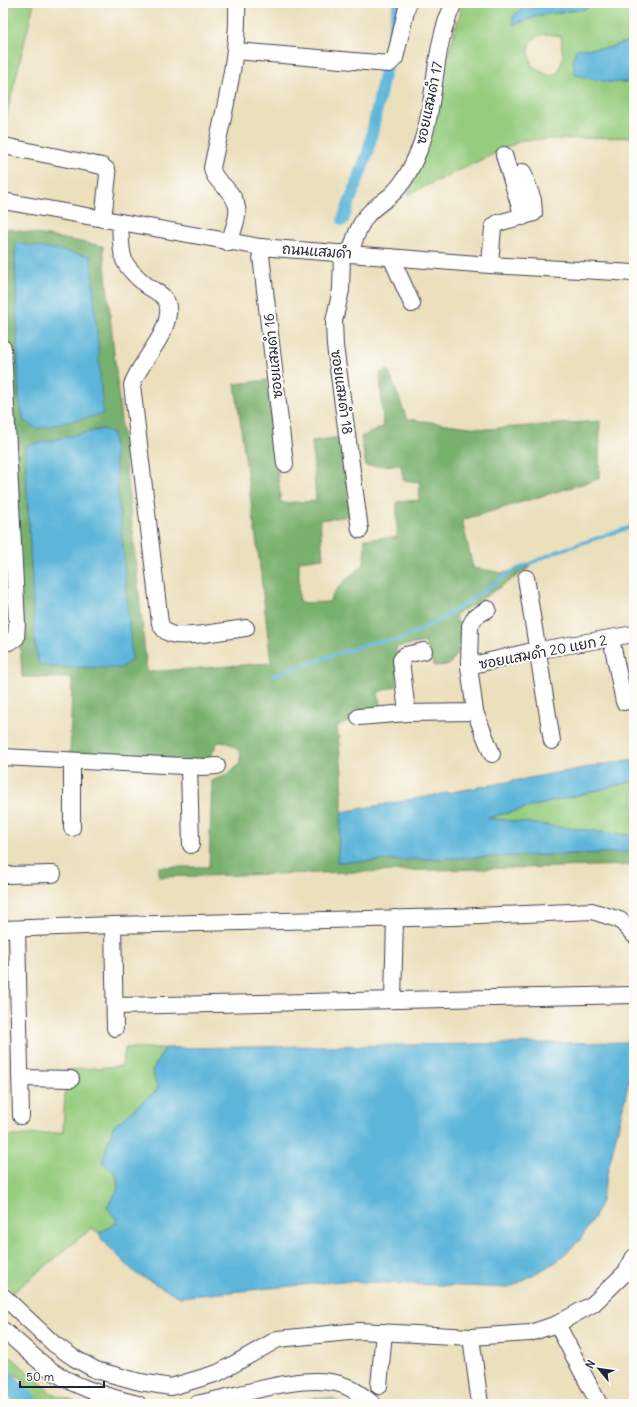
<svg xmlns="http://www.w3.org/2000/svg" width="637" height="1407" viewBox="0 0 637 1407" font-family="Delius,'Playpen Sans Thai',sans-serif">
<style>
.green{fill:#95cc7e;stroke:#5c775c;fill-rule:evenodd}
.forest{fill:#78b06d;stroke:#4d6954;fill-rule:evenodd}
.water{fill:#5db6da;stroke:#406c8a}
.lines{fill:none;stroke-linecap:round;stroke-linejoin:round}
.stream{stroke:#5db6da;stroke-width:3.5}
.canal{stroke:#5db6da;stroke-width:12}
.river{stroke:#5db6da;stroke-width:20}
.minor-casing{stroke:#403e4e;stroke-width:18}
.minor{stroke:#fff;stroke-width:16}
.labels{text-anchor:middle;stroke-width:4;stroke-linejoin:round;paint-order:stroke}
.street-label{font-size:14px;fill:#22223b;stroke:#fdfcf7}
</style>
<rect width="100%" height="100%" fill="#fdfcf7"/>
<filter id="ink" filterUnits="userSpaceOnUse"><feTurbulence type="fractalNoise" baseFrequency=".025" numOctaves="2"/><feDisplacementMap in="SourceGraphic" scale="8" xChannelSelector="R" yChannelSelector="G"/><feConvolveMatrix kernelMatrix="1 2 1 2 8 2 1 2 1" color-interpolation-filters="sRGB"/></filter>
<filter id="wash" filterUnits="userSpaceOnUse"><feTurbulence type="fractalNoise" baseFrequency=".012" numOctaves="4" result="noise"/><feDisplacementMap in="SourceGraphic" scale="16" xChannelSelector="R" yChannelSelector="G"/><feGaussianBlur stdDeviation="0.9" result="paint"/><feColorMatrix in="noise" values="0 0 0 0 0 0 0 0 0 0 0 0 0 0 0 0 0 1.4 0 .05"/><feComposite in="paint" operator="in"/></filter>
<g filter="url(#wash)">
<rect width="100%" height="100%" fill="#ebdfbc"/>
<g class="green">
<path d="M3,3H34L5,122L3,121Z"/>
<path d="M463,3H560L521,10L514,25L540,15L584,9L598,3H634V39L608,48L576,49L607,82H634V137L523,140L409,194ZM546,34L561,36L563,59L558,73L549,76L532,66C528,51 526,37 546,34Z"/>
<path d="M634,781V836L486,818Z"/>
<path d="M125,1048H165L152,1071L158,1089L113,1127L118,1189L107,1207L118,1222L99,1233L92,1228L14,1292L3,1281V1137L63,1132L66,1070L122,1066Z"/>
<path d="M3,1350L52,1393L80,1404H20L26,1380L3,1369Z"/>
<path d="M316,1398H332L343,1404H279Z"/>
</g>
<path class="forest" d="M3,228L103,246L147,672L271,663L260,567L235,384L267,380L281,503L316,501L312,441L341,437L350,516L320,520L323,558L299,561V603L329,602C335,587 352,575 364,564L365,539L397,537V502L419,500L420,482L403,480L401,465L366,466L361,437L383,427L380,373L388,370L407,419L486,429L600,421L599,479L462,520L473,568L503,573L532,566L473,605L456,614V622H463L465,641L449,665L434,666L425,642L396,647L397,686L378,692L381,711L337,726L342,772V812L337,862L634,852V865L159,877V867H209L212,781L228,774L239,765L241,752L228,743L218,742L208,761L70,754L72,678L22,677L3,331ZM16,244L91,257L19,399L15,258ZM103,429L39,664L35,645L25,446Z"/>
<g class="water">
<path d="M560,3H598L584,9L540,15L513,25V16L521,10Z"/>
<path d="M634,39V82H607L575,75L573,61L576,49L608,48Z"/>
<path d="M16,243L91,256L103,414L37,429L24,421L19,399L15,258Z"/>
<path d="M103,429L113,434L132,659L121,668L52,667L39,664L35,645L25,446Z"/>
<path d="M634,759V781L487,818L634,836V852L337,862L342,812Z"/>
<path d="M634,1042V1060L599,1208L580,1240L556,1262L509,1288L342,1281L180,1297L135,1273L103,1241L99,1233L118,1222L107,1207L118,1189L116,1174L102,1162L113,1127L158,1089L152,1071L165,1048Z"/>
</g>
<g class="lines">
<path class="stream" d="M273,675L374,642L402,639L442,619L511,572L558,551L634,526"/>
<path class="canal" d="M343,220L368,152L399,3"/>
<path class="river" d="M3,1378L25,1399L28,1404"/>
</g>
</g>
<g filter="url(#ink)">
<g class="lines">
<g class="minor-casing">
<g id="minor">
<path d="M236,51L389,64L395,58L408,3"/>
<path d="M4,146L102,166L107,170L108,175L103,219"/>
<path d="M504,155L523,217"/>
<path d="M3,201L260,247L490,265L634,273"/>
<path d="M120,223C121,234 120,249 124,260C127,268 139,279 146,285C158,294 170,295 168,314C165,340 140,361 132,385L160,623C162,628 165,632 171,634C187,639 227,630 246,628"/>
<path d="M229,243C237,217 245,207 224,186C218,181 213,176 212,168C223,114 239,59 237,3"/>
<path d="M260,247L285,464"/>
<path d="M342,253L341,290L334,321L335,346L360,530"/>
<path d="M350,254C354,241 357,229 365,218C371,209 381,203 390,196C404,184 412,167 419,150C438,103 431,49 454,3"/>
<path d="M391,257L412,304"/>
<path d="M490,265L493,227L498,223L534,213L533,200L523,172"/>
<path d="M3,348L17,623L16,638L9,642H3"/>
<path d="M526,578L552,741"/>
<path d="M611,638L624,702"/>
<path d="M469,666L470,626L475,617L488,609"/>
<path d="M475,712L492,754"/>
<path d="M407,713L401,660L405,655L424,651"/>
<path d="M359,717L407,713L475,712L469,666L528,652L634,634"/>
<path d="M3,757L204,767L217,766"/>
<path d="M189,766L191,845"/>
<path d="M72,828V762"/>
<path d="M3,875L53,874"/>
<path d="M113,925L115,1028"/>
<path d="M3,929L113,925L455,917L592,911L620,920L634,935"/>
<path d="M17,929L21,1116"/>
<path d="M393,1000L395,918"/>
<path d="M115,1006L634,995"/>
<path d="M21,1078L71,1079"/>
<path d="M3,1296L54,1344L74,1358L96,1370L140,1382L171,1387L218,1373L278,1339L359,1331L471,1337L530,1333L557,1324L593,1304L626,1272L634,1257"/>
<path d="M557,1324L599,1404"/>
<path d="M3,1330C17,1341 29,1353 43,1364C70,1386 104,1396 138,1404"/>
<path d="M471,1337L480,1404"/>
<path d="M379,1386L384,1332"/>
<path d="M196,1404C237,1397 297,1374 336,1383C350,1386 362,1395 373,1404"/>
</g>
</g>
<use href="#minor" class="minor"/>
</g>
</g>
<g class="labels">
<g class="street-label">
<text transform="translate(429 103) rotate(-78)" y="5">ซอยแสมดำ 17</text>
<text transform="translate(317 251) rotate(4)" y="5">ถนนแสมดำ</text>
<text transform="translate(273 356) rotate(-96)" y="5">ซอยแสมดำ 16</text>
<text transform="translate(342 392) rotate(82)" y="5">ซอยแสมดำ 18</text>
<text transform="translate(543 652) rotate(-11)" y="5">ซอยแสมดำ 20 แยก 2</text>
</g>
</g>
<rect width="637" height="1407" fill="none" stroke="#fdfcf7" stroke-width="16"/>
<g transform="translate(599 1369) rotate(299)" stroke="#fdfcf7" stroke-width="3" paint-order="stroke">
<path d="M0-3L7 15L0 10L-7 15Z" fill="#22223b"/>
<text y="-6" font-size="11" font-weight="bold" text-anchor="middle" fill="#22223b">N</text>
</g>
<path d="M20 1381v6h84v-6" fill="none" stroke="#22223b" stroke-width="2"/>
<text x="26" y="1381" font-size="12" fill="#22223b" stroke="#fdfcf7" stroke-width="3" paint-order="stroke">50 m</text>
</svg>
